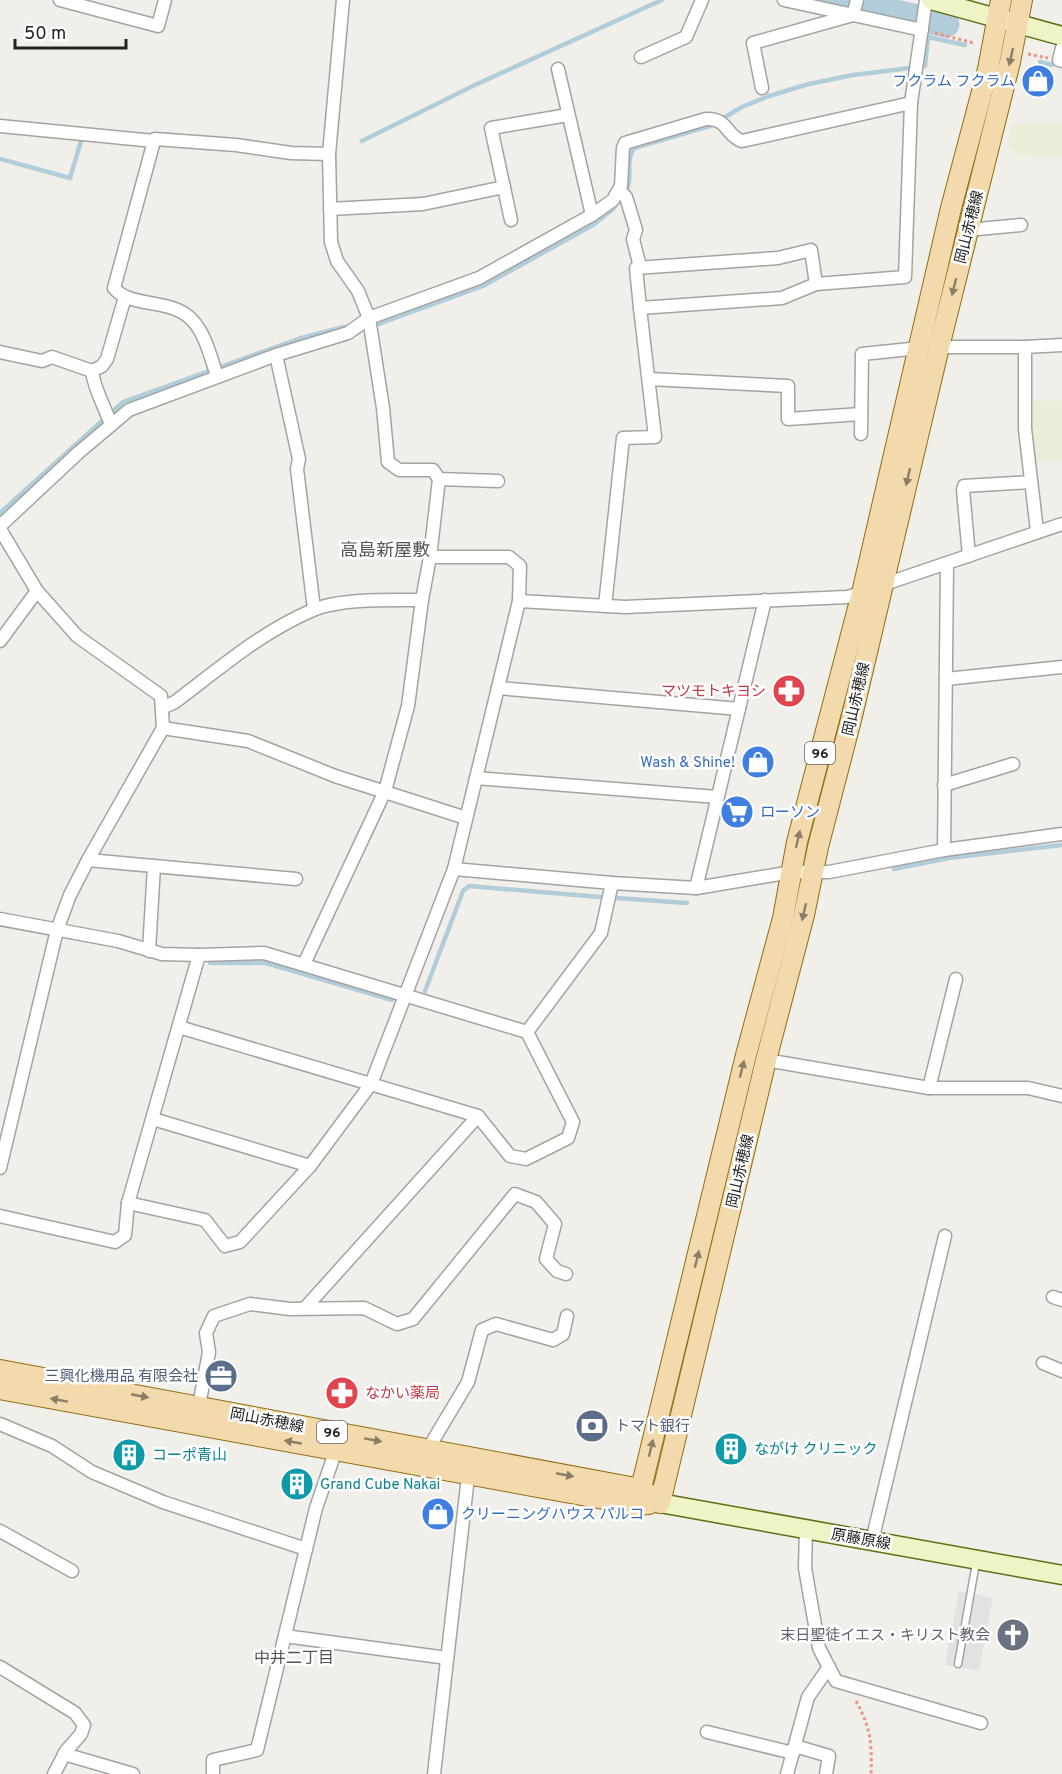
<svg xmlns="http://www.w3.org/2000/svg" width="1062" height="1774" viewBox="0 0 1062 1774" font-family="Overpass,'Noto Sans JP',sans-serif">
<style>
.farmland{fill:#eaedd8}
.parking{fill:#e2e2e2}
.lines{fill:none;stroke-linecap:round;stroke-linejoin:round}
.stream{stroke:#b0cdd9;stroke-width:4.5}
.river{stroke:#b0cdd9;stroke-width:27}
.lane-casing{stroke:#a3a3a3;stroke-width:9}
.street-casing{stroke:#a3a3a3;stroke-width:15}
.secondary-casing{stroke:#5e7012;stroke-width:21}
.primary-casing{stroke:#8e6e11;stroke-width:22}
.path{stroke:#eb9481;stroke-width:3;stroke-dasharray:3 3;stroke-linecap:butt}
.lane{stroke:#fff;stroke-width:6}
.street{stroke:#fff;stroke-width:12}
.secondary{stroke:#eef4c5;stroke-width:18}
.primary{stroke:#f2daad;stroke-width:20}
.oneway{fill:#8a7e68}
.labels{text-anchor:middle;stroke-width:5;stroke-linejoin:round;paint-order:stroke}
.shield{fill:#fff;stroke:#646464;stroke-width:1.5}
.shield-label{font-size:14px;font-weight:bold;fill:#222}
.shop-label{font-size:15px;fill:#366cbe;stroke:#fff;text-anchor:end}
.street-label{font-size:15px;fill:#222;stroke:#fff}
.health-label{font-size:15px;fill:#be3a42;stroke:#fff;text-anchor:end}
.service-label{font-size:15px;fill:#4e5e75;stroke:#fff;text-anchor:end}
.culture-label{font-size:15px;fill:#0d838f;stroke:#fff;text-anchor:start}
.worship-label{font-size:15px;fill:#5b616d;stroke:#fff;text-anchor:end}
.neighbourhood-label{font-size:16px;fill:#555;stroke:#fff}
.quarter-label{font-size:18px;fill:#555;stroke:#fff}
</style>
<rect width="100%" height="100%" fill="#f1efea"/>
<g class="farmland">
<path d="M1062,122V158L1016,155L1015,149L1008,148L1012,124Z"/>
<path d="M1029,401H1062V462H1037L1035,445L1030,440Z"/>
</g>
<path class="parking" d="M959,1591L993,1598L979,1671L945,1665Z"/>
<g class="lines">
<g class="stream">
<path d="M1040,62L1052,65"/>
<path d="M923,66H925L928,37L965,45"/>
<path d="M362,141L475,85L662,0"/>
<path d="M0,159L70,178L81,141"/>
<path d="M624,194C635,181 624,162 634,148L710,126L742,107L769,96L809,84L853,75L910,68"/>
<path d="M376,325L483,286L593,225L613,209L619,201"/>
<path d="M0,513L123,402L301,338L344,327"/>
<path d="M894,869L949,858L1062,845"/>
<path d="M616,898L687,903"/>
<path d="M210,963H266L392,1000"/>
<path d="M425,991L463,891L469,886L600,897"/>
</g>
<path class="river" d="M835,0L946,24"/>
<g class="lane-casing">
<path id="lane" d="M958,1664L976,1563"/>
</g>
<g class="street-casing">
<g id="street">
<path d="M60,0L158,26L165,0"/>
<path d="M343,0L329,154L331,242L337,261L358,291L369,318L383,408L388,462L399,470H433L439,479L498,481"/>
<path d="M784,0L922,30"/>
<path d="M1062,48L1059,60L1062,61"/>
<path d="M641,57L686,37L702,0"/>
<path d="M558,69L592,215"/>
<path d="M762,88L753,43L853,15L857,0"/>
<path d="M0,126L154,141L155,139L236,145L291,153L329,154"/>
<path d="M154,141L114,288C131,309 172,297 193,321C206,335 211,359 217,376"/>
<path d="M619,190L626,197L636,230L633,239L640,267"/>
<path d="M330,209L423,204L504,187"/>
<path d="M511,220L491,128L568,115"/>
<path d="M968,230L1021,225"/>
<path d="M640,308L636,268L778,258L811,250L816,284"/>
<path d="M939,347H1025"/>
<path d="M0,352L42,361L52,357L92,371C94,389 105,407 111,425"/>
<path d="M276,355L299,459L297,469L314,609"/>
<path d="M92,371L102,366L107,359L125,297"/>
<path d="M649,379L788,386V419L861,414"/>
<path d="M861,434L862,354L920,348"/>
<path d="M0,526L78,453L129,410L276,355L348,333L369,318L479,278L592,215L613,200L621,186L623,148L625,143L706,119C728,118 726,136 742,141L911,103"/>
<path d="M0,529L37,591L77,636L161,696L163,728L88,860L70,895L57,930L0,1168"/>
<path d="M1037,531L1025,429V347L1062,345"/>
<path d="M969,556L963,490L964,486L1031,482"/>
<path d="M882,585L1062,524"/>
<path d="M519,601L625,607L847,597L862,593"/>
<path d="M605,606L623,438L655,437L640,308L782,298L816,284L905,277L911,103L926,0"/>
<path d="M0,641L37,591"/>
<path d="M946,679L1062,667"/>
<path d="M498,688L739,709"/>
<path d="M162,708L175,702C219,669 261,632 313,610C341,598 392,600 422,600"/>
<path d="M163,728L248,741L335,776L466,818"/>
<path d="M476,778L717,797"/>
<path d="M944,785L1013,764"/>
<path d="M944,850L947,564"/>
<path d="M88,860L296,879"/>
<path d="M454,869L612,883L696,888L792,872H829L944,850L1062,834"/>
<path d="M696,888L765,600"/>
<path d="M0,919L118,941L162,954L199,955L264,953L527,1032"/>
<path d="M149,951L154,866"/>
<path d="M304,964L385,791L408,706L422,600L430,557L439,479"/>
<path d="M179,1027L478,1116L510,1156L526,1159L568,1138L573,1122L527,1032L601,933L612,883"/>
<path d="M766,1060L929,1088H1028L1062,1096"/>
<path d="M929,1088L956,979"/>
<path d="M153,1119L310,1166"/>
<path d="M128,1203L205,1220L225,1246L240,1242L310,1166L371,1084L454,869L519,601L520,566L509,557H430"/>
<path d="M0,1216L115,1242L125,1235L128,1203L199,955"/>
<path d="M1053,1297L1062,1300"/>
<path d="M305,1308L478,1116"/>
<path d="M1043,1363L1062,1371"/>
<path d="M198,1411L209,1352L206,1333L214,1316L250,1304L290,1309L364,1308L397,1324L413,1319L515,1194L536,1202L555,1224L546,1259L557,1271L566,1274"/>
<path d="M0,1424L52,1446L92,1472L163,1502L306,1549"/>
<path d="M428,1449L468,1382L482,1330L496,1324L553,1340L563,1334L567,1316"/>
<path d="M806,1529L805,1568L819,1648L836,1681L981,1723"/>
<path d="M0,1531L72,1571"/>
<path d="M872,1541L945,1236"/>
<path d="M285,1636L447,1658"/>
<path d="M0,1667L75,1713L84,1725L81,1734L66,1751L54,1774"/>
<path d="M707,1732L793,1753"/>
<path d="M795,1746L829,1756L826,1774"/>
<path d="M64,1754L133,1774"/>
<path d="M213,1774V1760L257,1750L316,1508L338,1444"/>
<path d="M434,1774L469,1468"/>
<path d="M787,1774L808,1697L829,1667"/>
</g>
</g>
<g class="secondary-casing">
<g id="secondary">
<path d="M931,0L1062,36"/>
<path d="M660,1503L1062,1575"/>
</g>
</g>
<g class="primary-casing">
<g id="primary">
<path d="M0,1370L641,1489L651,1496"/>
<path d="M0,1389L637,1505L649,1504"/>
<path d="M660,1503L766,1060L804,915L818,847L852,716L939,347L1010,62L1022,0"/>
<path d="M637,1505L746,1055L783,918L797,842L862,593L951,208L988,69L1001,0"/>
</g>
</g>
<g class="path">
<path d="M935,33L974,43"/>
<path d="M1028,54L1048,58"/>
<path d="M856,1701C871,1728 872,1744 871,1774"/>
</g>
<use href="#lane" class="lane"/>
<use href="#street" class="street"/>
<use href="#secondary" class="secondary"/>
<use href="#primary" class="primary"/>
</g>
<defs><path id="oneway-solid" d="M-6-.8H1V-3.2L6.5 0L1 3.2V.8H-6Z" transform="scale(1.5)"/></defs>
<g class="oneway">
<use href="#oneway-solid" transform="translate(1011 57) rotate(103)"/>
<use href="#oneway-solid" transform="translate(954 287) rotate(104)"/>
<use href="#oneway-solid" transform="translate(908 477) rotate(103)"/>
<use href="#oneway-solid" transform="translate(798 839) rotate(-77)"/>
<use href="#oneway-solid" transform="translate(804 912) rotate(103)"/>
<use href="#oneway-solid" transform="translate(742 1069) rotate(-76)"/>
<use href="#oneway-solid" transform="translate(697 1259) rotate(-76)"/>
<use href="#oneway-solid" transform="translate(140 1396) rotate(11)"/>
<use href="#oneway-solid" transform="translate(59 1400) rotate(-170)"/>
<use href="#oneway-solid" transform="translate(373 1440) rotate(10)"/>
<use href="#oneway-solid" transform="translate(293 1442) rotate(-170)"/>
<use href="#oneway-solid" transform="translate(651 1448) rotate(-76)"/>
<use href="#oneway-solid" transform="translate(565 1475) rotate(11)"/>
</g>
<defs>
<g id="shop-disc" transform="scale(1.725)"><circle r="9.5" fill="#3f7fe0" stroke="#fff"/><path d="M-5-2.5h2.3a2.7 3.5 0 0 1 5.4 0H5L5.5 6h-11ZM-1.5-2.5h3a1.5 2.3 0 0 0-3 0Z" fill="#fff"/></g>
<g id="pharmacy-disc" transform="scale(1.725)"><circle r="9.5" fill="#e0444e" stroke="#fff"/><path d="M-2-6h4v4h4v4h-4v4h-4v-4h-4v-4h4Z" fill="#fff"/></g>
<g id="supermarket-disc" transform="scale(1.725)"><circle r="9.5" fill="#3f7fe0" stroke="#fff"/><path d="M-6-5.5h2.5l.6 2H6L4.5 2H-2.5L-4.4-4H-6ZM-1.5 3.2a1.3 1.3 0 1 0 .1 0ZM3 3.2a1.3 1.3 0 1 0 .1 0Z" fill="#fff"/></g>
<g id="office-disc" transform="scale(1.725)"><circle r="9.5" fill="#5c6f8a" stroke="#fff"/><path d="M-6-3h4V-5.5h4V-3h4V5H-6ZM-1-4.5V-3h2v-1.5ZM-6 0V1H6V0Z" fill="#fff"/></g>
<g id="bank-disc" transform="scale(1.725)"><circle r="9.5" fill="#5c6f8a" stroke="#fff"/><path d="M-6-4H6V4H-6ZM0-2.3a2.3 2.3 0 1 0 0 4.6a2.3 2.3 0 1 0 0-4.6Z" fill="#fff"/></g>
<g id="building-disc" transform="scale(1.725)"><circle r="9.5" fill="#0f9aa8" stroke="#fff"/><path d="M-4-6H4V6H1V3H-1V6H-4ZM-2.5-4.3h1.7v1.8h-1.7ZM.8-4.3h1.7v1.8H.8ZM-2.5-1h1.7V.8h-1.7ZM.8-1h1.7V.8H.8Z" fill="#fff"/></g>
<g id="church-disc" transform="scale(1.725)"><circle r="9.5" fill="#6b7280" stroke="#fff"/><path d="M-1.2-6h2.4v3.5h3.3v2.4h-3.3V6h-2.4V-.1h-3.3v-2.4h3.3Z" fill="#fff"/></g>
</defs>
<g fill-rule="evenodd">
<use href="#shop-disc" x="1038" y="81"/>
<use href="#pharmacy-disc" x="789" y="691"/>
<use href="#shop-disc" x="758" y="762"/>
<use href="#supermarket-disc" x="737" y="812"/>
<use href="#office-disc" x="221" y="1376"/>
<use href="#pharmacy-disc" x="342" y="1393"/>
<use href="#bank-disc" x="592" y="1426"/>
<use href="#building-disc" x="731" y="1449"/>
<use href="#building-disc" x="129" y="1455"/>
<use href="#building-disc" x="297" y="1484"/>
<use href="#shop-disc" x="438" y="1514"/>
<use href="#church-disc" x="1013" y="1635"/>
</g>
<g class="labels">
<g class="shield">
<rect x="805" y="742" width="30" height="22" rx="4.5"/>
<rect x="317" y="1421" width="30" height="22" rx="4.5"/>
</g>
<g class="shield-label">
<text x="820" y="758">96</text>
<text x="332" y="1437">96</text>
</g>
<g class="shop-label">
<text x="1015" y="86">フクラム フクラム</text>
<text x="735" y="767">Wash &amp; Shine!</text>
<text x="760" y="817" text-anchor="start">ローソン</text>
<text x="461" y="1519" text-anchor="start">クリーニングハウス パルコ</text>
</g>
<g class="street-label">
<text transform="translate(969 227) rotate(-76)" y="5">岡山赤穂線</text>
<text transform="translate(856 699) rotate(-77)" y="5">岡山赤穂線</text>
<text transform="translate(740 1171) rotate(-77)" y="5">岡山赤穂線</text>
<text transform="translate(267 1420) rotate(11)" y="5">岡山赤穂線</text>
<text transform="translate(861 1539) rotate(10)" y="5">原藤原線</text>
</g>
<g class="health-label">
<text x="766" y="696">マツモトキヨシ</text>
<text x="365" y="1398" text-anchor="start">なかい薬局</text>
</g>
<g class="service-label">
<text x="198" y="1381">三興化機用品 有限会社</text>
<text x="615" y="1431" text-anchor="start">トマト銀行</text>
</g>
<g class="culture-label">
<text x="754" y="1454">ながけ クリニック</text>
<text x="152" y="1460">コーポ青山</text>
<text x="320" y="1489">Grand Cube Nakai</text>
</g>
<g class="worship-label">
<text x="990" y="1640">末日聖徒イエス・キリスト教会</text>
</g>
<g class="neighbourhood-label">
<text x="294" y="1663">中井二丁目</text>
</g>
<g class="quarter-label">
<text x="385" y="556">高島新屋敷</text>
</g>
</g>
<path d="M15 39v9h111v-9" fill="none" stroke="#222222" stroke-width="3"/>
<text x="24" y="39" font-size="18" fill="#222222" stroke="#ffffff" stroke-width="4.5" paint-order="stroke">50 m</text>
</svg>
